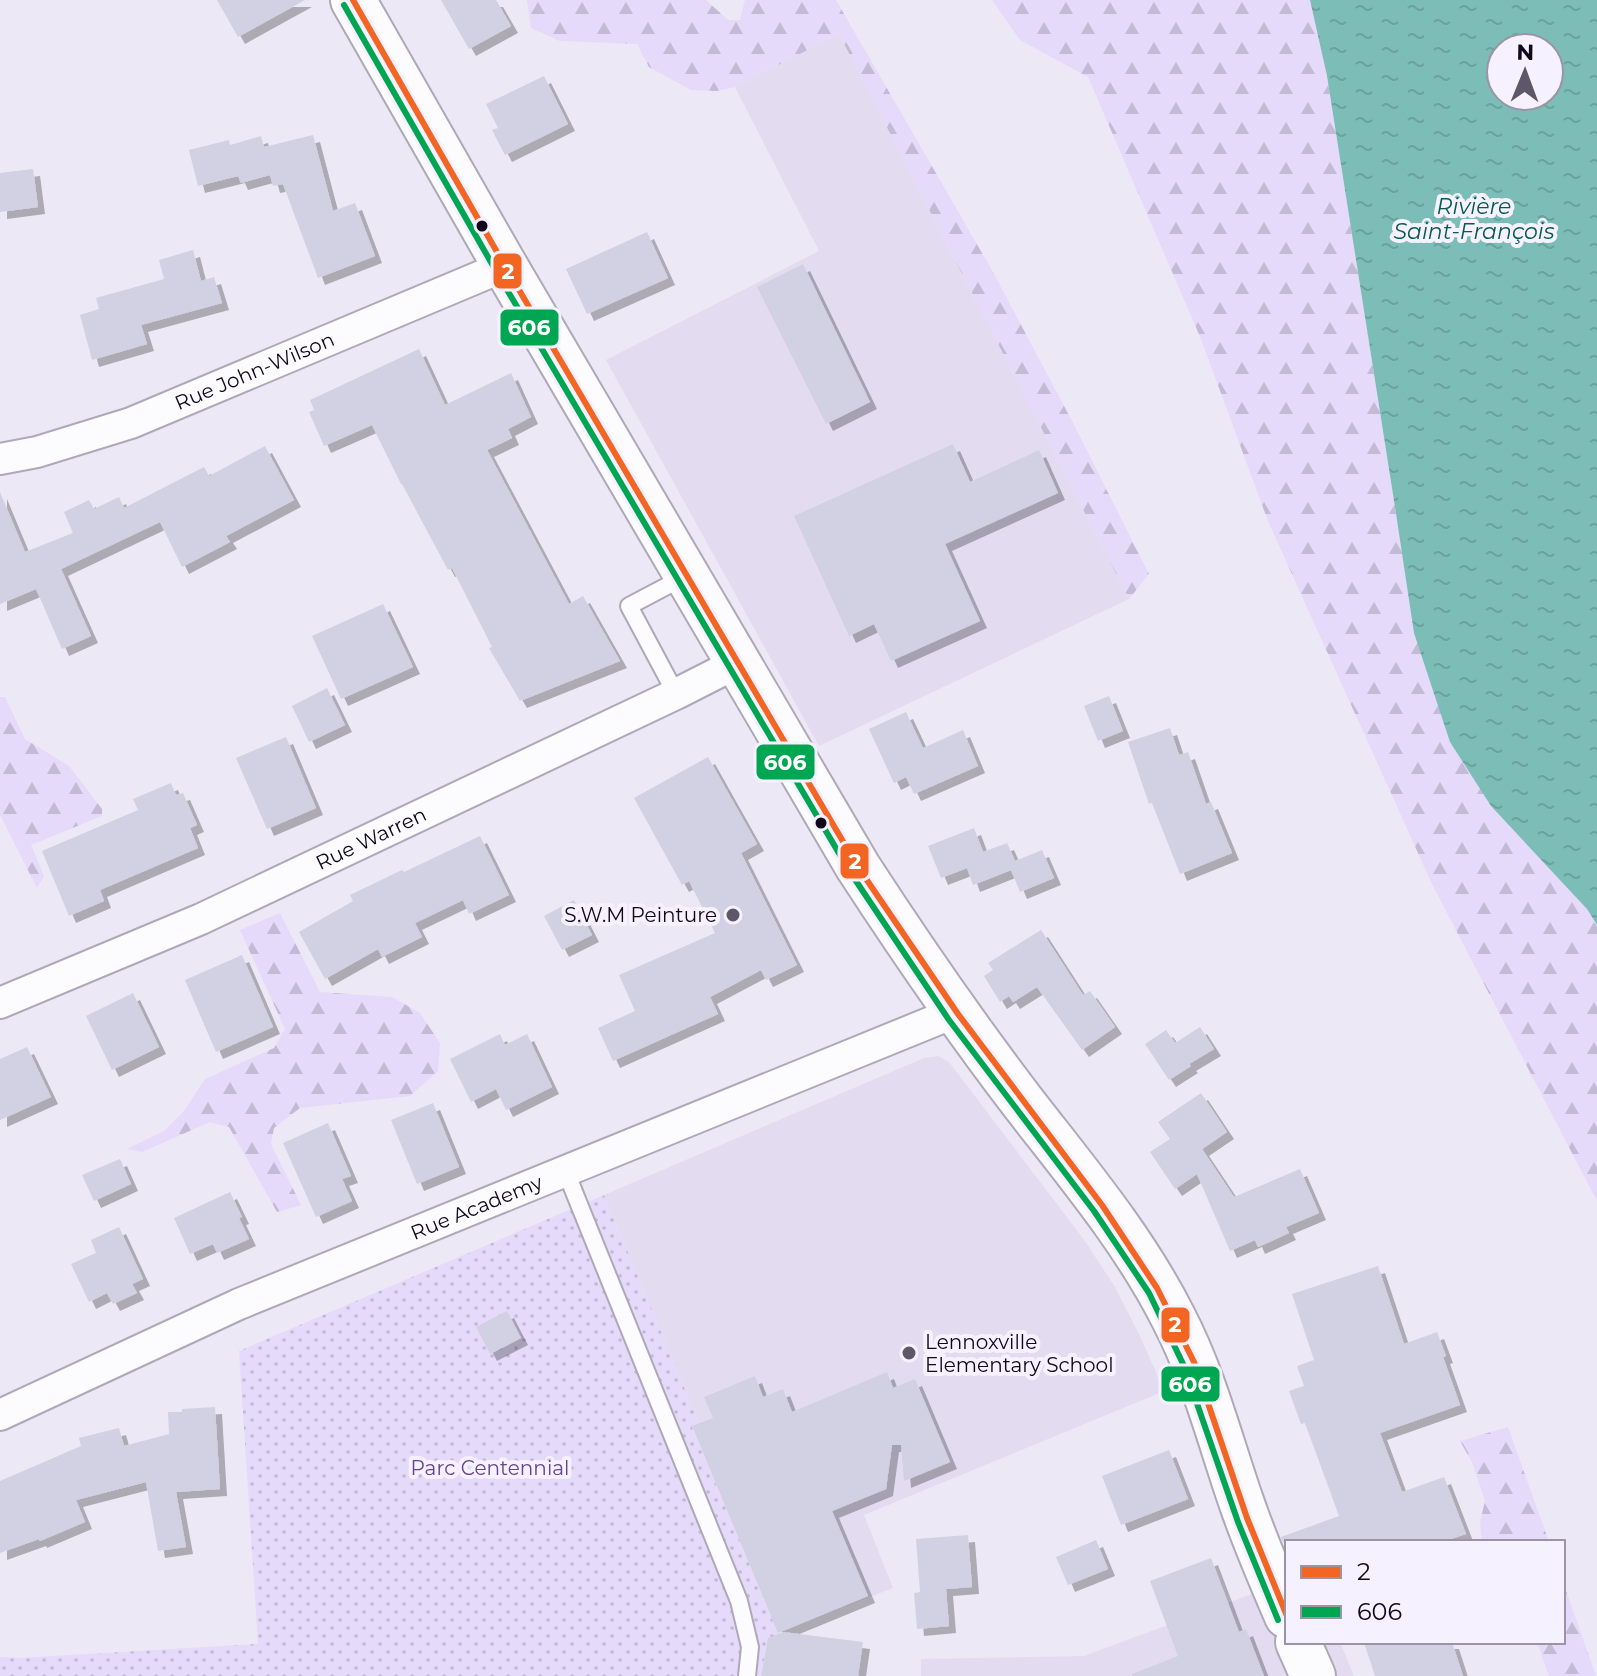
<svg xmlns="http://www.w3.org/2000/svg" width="1597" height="1676" viewBox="0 0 1597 1676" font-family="Montserrat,sans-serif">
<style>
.built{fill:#e3dcf1}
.grass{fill:url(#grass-dots)}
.forest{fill:url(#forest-firs)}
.water{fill:url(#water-ripples);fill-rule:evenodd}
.building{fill:#d1d1e3;filter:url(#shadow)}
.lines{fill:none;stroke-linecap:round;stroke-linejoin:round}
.lane-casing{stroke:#aea8b8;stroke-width:20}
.street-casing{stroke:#aea8b8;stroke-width:34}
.primary-casing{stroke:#aea8b8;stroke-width:48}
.lane{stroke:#fcfcfe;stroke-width:16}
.street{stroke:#fcfcfe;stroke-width:30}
.primary{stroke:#fcfcfe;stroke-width:44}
.bus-1-casing{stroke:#f6f1fe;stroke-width:12}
.bus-2-casing{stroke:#f6f1fe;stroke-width:12}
.bus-1{stroke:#f26522;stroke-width:6}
.bus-2{stroke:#00a651;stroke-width:6}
.bus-dot{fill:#11081d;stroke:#f6f1fe;stroke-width:3}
.poi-dot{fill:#5e5669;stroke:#f6f1fe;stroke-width:3}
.labels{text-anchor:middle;stroke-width:8;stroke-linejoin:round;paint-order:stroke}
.street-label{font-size:20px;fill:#11081d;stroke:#f6f1fe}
.poi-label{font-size:20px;fill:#11081d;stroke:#f6f1fe;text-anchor:end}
.park-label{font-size:20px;fill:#654491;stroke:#f6f1fe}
.water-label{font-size:22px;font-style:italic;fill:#065b51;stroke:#f6f1fe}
.line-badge{stroke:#f6f1fe;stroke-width:3}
.badge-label{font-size:22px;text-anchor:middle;font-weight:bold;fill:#fff}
</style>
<defs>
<pattern id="grass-dots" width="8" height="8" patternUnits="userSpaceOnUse" patternTransform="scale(2)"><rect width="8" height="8" fill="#e5dafa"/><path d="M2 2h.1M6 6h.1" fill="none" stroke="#c3bad6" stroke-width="1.8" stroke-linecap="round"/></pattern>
<pattern id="forest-firs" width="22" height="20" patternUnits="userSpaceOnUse" patternTransform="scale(2)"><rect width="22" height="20" fill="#e5dafa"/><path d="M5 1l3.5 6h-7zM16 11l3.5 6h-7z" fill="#c3bad6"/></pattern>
<pattern id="water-ripples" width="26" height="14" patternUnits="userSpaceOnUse" patternTransform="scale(2)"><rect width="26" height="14" fill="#7cbeb7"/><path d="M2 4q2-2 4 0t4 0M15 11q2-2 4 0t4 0" fill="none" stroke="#6aa29d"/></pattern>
<filter id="shadow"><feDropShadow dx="7" dy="7" stdDeviation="0" flood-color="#0004"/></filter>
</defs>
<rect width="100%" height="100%" fill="#ece8f5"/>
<g class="built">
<path d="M839,34L1129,599L819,746L606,360L819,251L735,87Z"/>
<path d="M938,1056L949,1062L1085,1241L1115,1287L1139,1334L1156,1372L1162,1392L864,1515L893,1588L778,1633L692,1426L699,1423L604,1195L924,1058Z"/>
<path d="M1287,1581V1642H1340L1354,1676H921V1659L1084,1656Z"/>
</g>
<path class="grass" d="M604,1195L699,1423L692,1427L778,1633L782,1634L780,1645L767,1643L761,1676H0V1657L21,1658L258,1644L239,1351Z"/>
<g class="forest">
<path d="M527,0H706L728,20H740L745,0H836L993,272L1072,421L1149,574L1129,599L839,34L735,87L717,91L691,90L649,67L637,44L560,41L531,28Z"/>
<path d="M992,0H1310L1327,76L1395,507L1414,633L1597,925V1201L1432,884L1268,521L1201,339L1088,77L1020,40Z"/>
<path d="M0,697H5L25,739L69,766L102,809V816L31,845L44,876L37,888L0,815Z"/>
<path d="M280,913L320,992L392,997L420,1013L440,1043L438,1071L410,1096L300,1108L274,1128L271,1144L301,1205L277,1212L229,1127L210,1122L142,1152L127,1149L164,1131L184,1111L205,1079L274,1048L285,1029L240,930Z"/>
<path d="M1508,1427L1549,1542H1482L1480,1522L1485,1501L1472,1462L1460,1441Z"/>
<path d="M1563,1582L1596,1676H1549L1537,1642H1563Z"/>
</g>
<path class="water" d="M1310,0H1597V925L1587,909L1491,806L1450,742L1414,633L1395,507L1327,76ZM1501,48H1549V96H1501Z"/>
<g class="building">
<path d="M217,0H305L238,37Z"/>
<path d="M441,0H496L511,26L469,49Z"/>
<path d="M544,76L568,124L505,155L492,130L498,128L486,104Z"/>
<path d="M313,135L333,211L355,203L375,256L318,278L283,184L273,186L270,175L241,183L238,176L198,186L189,150L229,140L230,145L261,136L264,147Z"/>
<path d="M33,169L38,207L0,212V173Z"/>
<path d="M647,232L668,278L587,314L566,269Z"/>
<path d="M193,250L201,281L214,277L222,303L141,325L147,344L92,360L80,315L99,309L96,298L164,279L159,260Z"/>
<path d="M803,264L870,402L826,424L757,287Z"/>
<path d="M419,349L445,405L511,373L531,417L508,429L512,438L487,450L569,604L583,596L620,661L520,701L489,648L492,647L452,568L448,570L402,484H401L372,425L324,446L309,412L314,410L310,400Z"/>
<path d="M953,444L970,482L1039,450L1058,493L945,544L980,621L891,661L874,624L849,636L794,516Z"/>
<path d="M265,446L294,500L226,536L230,542L182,567L160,522L61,569L91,636L62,649L36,589L0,604V492L25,552L73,533L64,512L89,500L94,509L119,497L124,508L204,467L209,476Z"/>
<path d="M383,604L413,667L341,699L312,636Z"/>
<path d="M327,688L345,725L309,742L292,706Z"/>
<path d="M1109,696L1123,731L1098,741L1084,706Z"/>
<path d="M906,712L923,748L963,730L978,766L914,794L906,777L894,783L869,729Z"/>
<path d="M1170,728L1179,755L1188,752L1206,804L1211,802L1232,853L1180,874L1152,803L1149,804L1128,742Z"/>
<path d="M286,737L316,808L267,829L236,758Z"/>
<path d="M708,757L757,844L741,853L797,965L766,980L761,970L710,997L718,1014L613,1061L598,1028L635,1011L619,975L715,933L689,881L682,885L634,798Z"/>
<path d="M171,783L176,795L183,793L197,825L190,828L198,848L100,890L104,901L69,916L42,851L138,810L133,799Z"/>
<path d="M974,828L983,852L1007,843L1015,861L1042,850L1054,878L1020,892L1011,870L973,885L967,868L941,878L928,846Z"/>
<path d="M480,836L509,895L469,914L463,900L415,923L422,937L382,957L378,949L325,979L299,932L353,901L350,895L402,870L404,872Z"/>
<path d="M574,900L592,935L562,950L544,916Z"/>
<path d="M1041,930L1083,995L1090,991L1115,1027L1082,1050L1037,987L1013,1002L1009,996L1000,1002L984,976L993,970L988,963Z"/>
<path d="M242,955L273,1027L216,1052L185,980Z"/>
<path d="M133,993L159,1047L112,1070L86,1016Z"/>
<path d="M1200,1027L1214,1049L1189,1064L1191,1066L1169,1080L1145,1044L1166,1030L1175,1043Z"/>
<path d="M500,1034L505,1045L527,1034L552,1087L506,1110L496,1089L471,1102L450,1059Z"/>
<path d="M27,1047L51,1097L0,1120V1059Z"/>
<path d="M1201,1093L1227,1132L1202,1149L1234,1197L1300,1169L1319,1213L1286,1227L1289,1233L1258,1247L1255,1240L1230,1251L1197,1174L1175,1189L1150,1152L1170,1139L1158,1122Z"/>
<path d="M433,1103L459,1167L417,1184L391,1120Z"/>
<path d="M328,1123L351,1176L342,1179L352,1201L316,1217L283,1143Z"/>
<path d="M120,1159L131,1184L94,1201L82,1175Z"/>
<path d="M230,1192L242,1217L239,1218L249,1239L217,1253L213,1244L190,1254L174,1218Z"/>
<path d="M119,1227L143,1279L132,1284L137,1293L113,1304L107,1293L89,1302L71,1264L96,1253L91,1240Z"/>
<path d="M1378,1266L1404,1344L1437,1332L1446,1356L1443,1357L1460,1405L1380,1433L1402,1492L1444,1477L1466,1534L1442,1542H1283L1281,1537L1339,1516L1305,1423L1301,1424L1289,1391L1304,1386L1297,1366L1314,1360L1292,1294Z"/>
<path d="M507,1311L521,1338L490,1354L476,1327Z"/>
<path d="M887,1372L893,1388L915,1379L950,1462L904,1481L901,1445H892L886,1489L832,1511L868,1596L778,1633L692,1426L713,1418L704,1397L755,1376L763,1397L783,1389L792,1412Z"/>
<path d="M215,1407L220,1489L176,1492L186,1547L158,1551L146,1482L76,1500L85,1522L40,1541L39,1539L0,1553V1481L81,1446L79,1438L119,1428L124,1446L169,1434L168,1412H182V1409Z"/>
<path d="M1169,1450L1188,1499L1121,1525L1102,1476Z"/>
<path d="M968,1535L972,1587L946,1589L949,1626L917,1629L914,1593L920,1592L916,1539Z"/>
<path d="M1096,1540L1108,1569L1068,1585L1056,1557Z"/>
<path d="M1211,1558L1239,1632L1246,1629L1264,1676H1132V1674L1178,1656L1150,1581Z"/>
<path d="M783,1632L863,1642L858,1676H761L768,1638Z"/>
<path d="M1364,1642H1452L1463,1676H1375Z"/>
</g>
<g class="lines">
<g class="lane-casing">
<g id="lane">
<path d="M676,694L629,606L684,577"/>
<path d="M566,1172L739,1601L750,1647L747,1676"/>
</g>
</g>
<g class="street-casing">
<g id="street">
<path id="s1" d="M0,459L37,452L131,423L505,266"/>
<path id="s2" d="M0,1003L201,919L676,694L737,663"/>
<path id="s3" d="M0,1415L239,1304L956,1012"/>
</g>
</g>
<g class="primary-casing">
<g id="primary">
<path d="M353,0L505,266L858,867C910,947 963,1024 1021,1100C1075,1170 1133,1238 1173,1317C1204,1376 1220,1441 1242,1504C1255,1542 1271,1579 1287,1616"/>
<path d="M1298,1642L1313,1676"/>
</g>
</g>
<use href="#lane" class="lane"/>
<use href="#street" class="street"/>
<use href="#primary" class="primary"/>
<g class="bus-1-casing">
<path id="bus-1" d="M353,0L505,266L858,867L958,1014L1102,1205L1157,1288L1194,1362L1247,1518L1287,1616"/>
</g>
<g class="bus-2-casing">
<path id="bus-2" d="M344,5L496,271L850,872L949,1020L1094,1211L1149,1293L1184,1366L1238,1522L1278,1620"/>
</g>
<use href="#bus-1" class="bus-1"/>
<use href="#bus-2" class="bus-2"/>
</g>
<g class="bus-dot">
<circle cx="482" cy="226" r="7"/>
<circle cx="821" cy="823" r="7"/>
</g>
<g class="poi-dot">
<circle cx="733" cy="915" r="8"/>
<circle cx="909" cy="1353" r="8"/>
</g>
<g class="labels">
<g class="street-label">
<text dy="7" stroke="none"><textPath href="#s1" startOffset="270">Rue John-Wilson</textPath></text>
<text dy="7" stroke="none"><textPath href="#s2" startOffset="406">Rue Warren</textPath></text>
<text dy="7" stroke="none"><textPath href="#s3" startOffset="520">Rue Academy</textPath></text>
</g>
<g class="poi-label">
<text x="717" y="922">S.W.M Peinture</text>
<text x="925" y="1349" text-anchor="start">Lennoxville<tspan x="925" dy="23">Elementary School</tspan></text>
</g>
<g class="park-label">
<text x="490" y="1475">Parc Centennial</text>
</g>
<g class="water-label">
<text x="1474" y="214">Rivière<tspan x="1474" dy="25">Saint-François</tspan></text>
</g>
</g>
<g class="line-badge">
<rect x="492" y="252" width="31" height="38" rx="8" fill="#f26522"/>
<rect x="499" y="308" width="61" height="39" rx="8" fill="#00a651"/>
<rect x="755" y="743" width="61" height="38" rx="8" fill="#00a651"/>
<rect x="839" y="842" width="31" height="38" rx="8" fill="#f26522"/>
<rect x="1160" y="1306" width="31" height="38" rx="8" fill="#f26522"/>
<rect x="1160" y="1365" width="61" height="38" rx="8" fill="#00a651"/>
</g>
<g class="badge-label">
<text x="508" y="279">2</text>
<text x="529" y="335">606</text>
<text x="785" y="770">606</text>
<text x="855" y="869">2</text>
<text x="1175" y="1332">2</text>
<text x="1190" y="1392">606</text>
</g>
<rect x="1285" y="1540" width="280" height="104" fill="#f6f1fe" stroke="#9a94a4" stroke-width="2"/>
<rect x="1301" y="1566" width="40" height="12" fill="#f26522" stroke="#9a94a4" stroke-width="2"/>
<text x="1357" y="1580" font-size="24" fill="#11081d">2</text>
<rect x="1301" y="1606" width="40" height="12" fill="#00a651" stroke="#9a94a4" stroke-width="2"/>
<text x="1357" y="1620" font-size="24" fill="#11081d">606</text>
<g transform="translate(1525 72) rotate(1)"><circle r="38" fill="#f6f1fe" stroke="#9a94a4" stroke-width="2"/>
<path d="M0-6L14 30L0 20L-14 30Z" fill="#5e5669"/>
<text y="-12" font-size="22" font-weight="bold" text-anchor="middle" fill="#11081d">N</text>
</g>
</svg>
